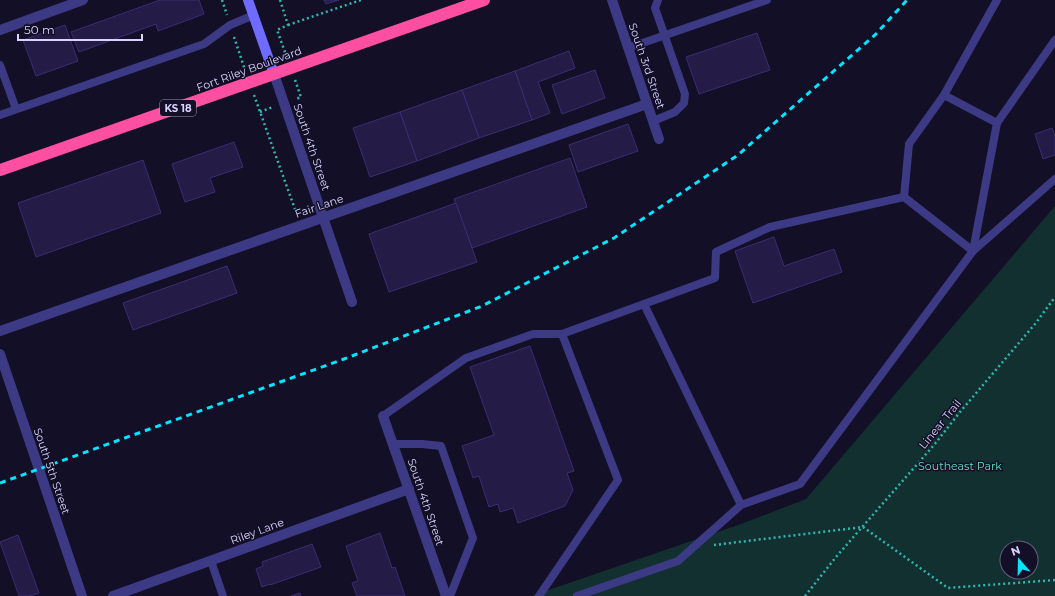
<svg xmlns="http://www.w3.org/2000/svg" width="1055" height="596" viewBox="0 0 1055 596" font-family="Montserrat,sans-serif">
<style>
.green{fill:#12302f;fill-rule:evenodd}
.building{fill:#241b47;stroke:#3b2d73}
.lines{fill:none;stroke-linecap:round;stroke-linejoin:round}
.path{stroke:#2fb8b0;stroke-width:2.5;stroke-dasharray:2 3;stroke-linecap:butt}
.lane{stroke:#3d3a85;stroke-width:8}
.street{stroke:#3d3a85;stroke-width:10}
.secondary{stroke:#6f6bff;stroke-width:10}
.highway{stroke:#ff4fa3;stroke-width:12}
.rail{stroke:#00e5ff;stroke-width:3;stroke-dasharray:6 5;stroke-linecap:butt}
.labels{text-anchor:middle;stroke-width:3;stroke-linejoin:round;paint-order:stroke}
.shield{fill:#130f26;stroke:#9e99be;stroke-width:1}
.shield-label{font-size:10px;font-weight:bold;fill:#d9d4ff}
.street-label{font-size:11px;fill:#d9d4ff;stroke:#130f26}
.park-label{font-size:11px;fill:#5fe0c0;stroke:#130f26}
</style>
<rect width="100%" height="100%" fill="#130f26"/>
<path class="green" d="M1055,206V596H531L741,524L806,499ZM1007,548H1031V572H1007Z"/>
<g class="building">
<path d="M160,0H199L204,14L158,31L156,24L79,52L71,32Z"/>
<path d="M324,0H339L326,4Z"/>
<path d="M65,25L78,61L36,76L23,40Z"/>
<path d="M757,33L770,70L699,94L686,57Z"/>
<path d="M569,51L575,68L538,82L550,113L532,120L515,71Z"/>
<path d="M595,70L605,98L562,114L552,85Z"/>
<path d="M515,71L532,120L479,138L462,90Z"/>
<path d="M462,90L479,138L417,161L400,112Z"/>
<path d="M400,112L417,161L370,177L353,128Z"/>
<path d="M628,124L638,151L578,172L569,145Z"/>
<path d="M1052,128L1055,136V155L1043,159L1035,134Z"/>
<path d="M234,142L243,167L210,178L215,192L185,202L172,164Z"/>
<path d="M570,158L587,207L472,248L454,199Z"/>
<path d="M143,160L161,213L36,257L18,203Z"/>
<path d="M456,203L477,262L389,292L369,234Z"/>
<path d="M774,237L784,266L834,249L842,272L753,303L735,251Z"/>
<path d="M227,266L237,293L133,330L123,303Z"/>
<path d="M530,346L574,471L567,473L573,490L565,506L518,523L513,508L500,512L498,504L489,507L479,476L473,478L462,446L494,435L470,367Z"/>
<path d="M380,533L392,568L395,567L405,596H357L352,583L358,581L346,546Z"/>
<path d="M18,535L39,593L29,596H19L0,542Z"/>
<path d="M312,544L321,567L270,585V584L262,587L256,569L263,566L262,562Z"/>
<path d="M300,593L301,596H291Z"/>
</g>
<g class="lines">
<g class="path">
<path d="M222,0L227,15"/>
<path d="M280,0L288,25L277,30L286,55"/>
<path d="M288,25L361,0"/>
<path d="M234,37L245,70"/>
<path d="M295,80L301,97L296,99"/>
<path d="M254,95L297,215"/>
<path d="M260,112L273,107"/>
<path d="M714,545L863,527L948,588L1055,580"/>
<path d="M805,596L836,557L934,445L960,412L1035,324L1055,297"/>
</g>
<g class="lane">
<path d="M628,48L767,0"/>
<path d="M0,65L16,109"/>
<path d="M944,95L997,0"/>
<path d="M0,115L204,44L230,25L254,15"/>
<path d="M653,121L675,112L684,103L685,94L655,8L658,0"/>
<path d="M904,197L973,251L1055,179"/>
<path d="M644,304L741,505"/>
<path d="M383,416L466,358L533,334H562"/>
<path d="M393,444H422L441,446L473,538L450,596"/>
<path d="M211,561L223,596"/>
<path d="M539,596L618,480L562,334L715,278L716,252L770,227L904,197L909,144L944,95L997,123"/>
<path d="M577,596L678,561L741,505L800,484L973,251L997,123L1055,40"/>
</g>
<g class="street">
<path d="M612,0L659,139"/>
<path d="M0,30L83,0"/>
<path d="M274,74L352,302"/>
<path d="M0,331L647,104"/>
<path d="M0,354L82,596"/>
<path d="M383,416L446,596"/>
<path d="M113,596L409,489"/>
</g>
<path class="secondary" d="M248,0L274,74"/>
<path class="highway" d="M0,170L484,0"/>
<path class="rail" d="M0,483L344,359L482,306L614,238L738,155L875,35L907,0"/>
</g>
<g class="labels">
<rect class="shield" x="160" y="100" width="36" height="16" rx="3"/>
<g class="shield-label">
<text x="178" y="112">KS 18</text>
</g>
<g class="street-label">
<text transform="translate(647 66) rotate(71)" y="4">South 3rd Street</text>
<text transform="translate(249 69) rotate(-20)" y="4">Fort Riley Boulevard</text>
<text transform="translate(312 147) rotate(71)" y="4">South 4th Street</text>
<text transform="translate(319 206) rotate(-19)" y="4">Fair Lane</text>
<text transform="translate(940 424) rotate(-51)" y="4">Linear Trail</text>
<text transform="translate(52 471) rotate(71)" y="4">South 5th Street</text>
<text transform="translate(426 502) rotate(71)" y="4">South 4th Street</text>
<text transform="translate(257 531) rotate(-20)" y="4">Riley Lane</text>
</g>
<g class="park-label">
<text x="960" y="470">Southeast Park</text>
</g>
</g>
<g transform="translate(1019 560) rotate(340)"><circle r="19" fill="#130f26" stroke="#625e7d"/>
<path d="M0-3L7 15L0 10L-7 15Z" fill="#00e5ff"/>
<text y="-6" font-size="11" font-weight="bold" text-anchor="middle" fill="#d9d4ff">N</text>
</g>
<path d="M18 34v6h124v-6" fill="none" stroke="#d9d4ff" stroke-width="2"/>
<text x="24" y="34" font-size="12" fill="#d9d4ff" stroke="#130f26" stroke-width="3" paint-order="stroke">50 m</text>
</svg>
